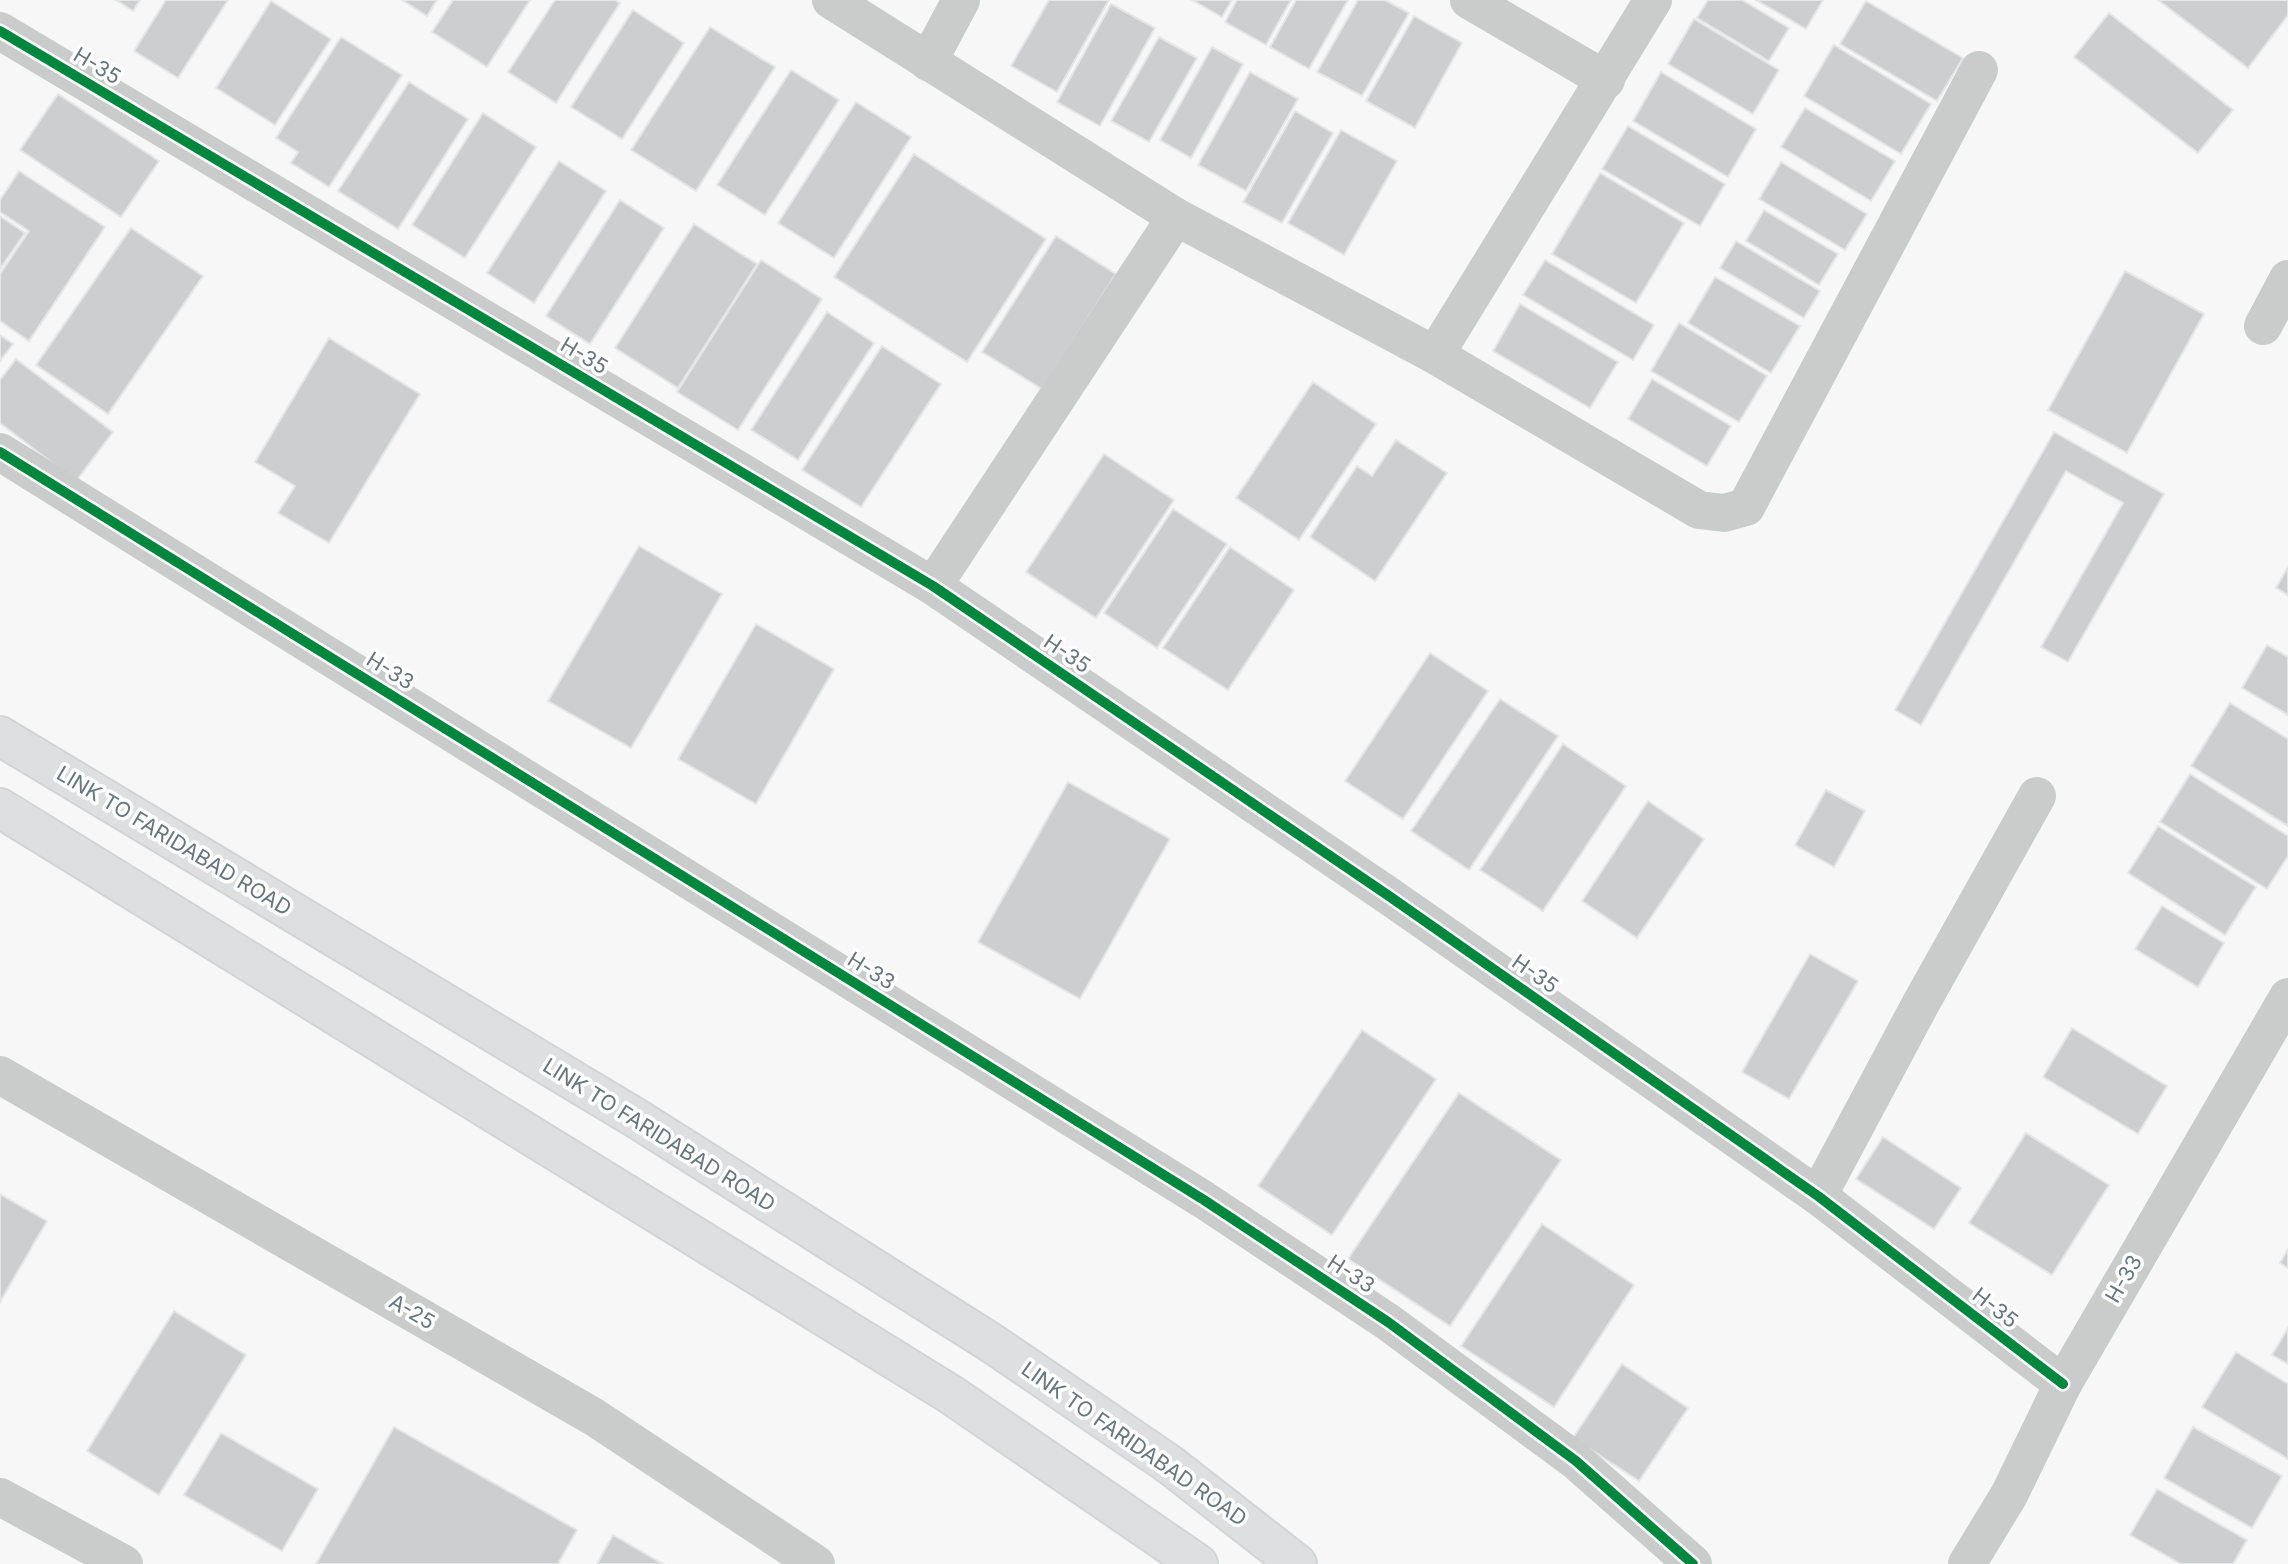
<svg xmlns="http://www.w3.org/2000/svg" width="2288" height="1564" viewBox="0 0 2288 1564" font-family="Inter,sans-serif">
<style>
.building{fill:#cccecf;stroke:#e6e6e6;stroke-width:2}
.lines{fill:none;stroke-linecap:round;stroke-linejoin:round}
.major-casing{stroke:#d3d4d5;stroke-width:42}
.minor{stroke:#cacccc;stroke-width:38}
.major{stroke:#dedfe0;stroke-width:38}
.cycleway-casing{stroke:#fff;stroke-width:15}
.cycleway{stroke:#00873e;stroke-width:10}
.labels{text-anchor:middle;stroke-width:7;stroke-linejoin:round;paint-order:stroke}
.street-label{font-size:21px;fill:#66757e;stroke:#fff}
</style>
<rect width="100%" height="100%" fill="#f7f7f7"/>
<g class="building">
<path d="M116,0H140L133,11Z"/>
<path d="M166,0H228L178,78L134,51Z"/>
<path d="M402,0H437L427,16Z"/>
<path d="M453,0H530L487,67L432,32Z"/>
<path d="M555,0H615L620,3L556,103L508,72Z"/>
<path d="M1049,0H1109L1057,92L1011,66Z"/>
<path d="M1192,0H1232L1222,17Z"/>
<path d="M1237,0H1291L1266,45L1225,22Z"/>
<path d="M1296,0H1348L1309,69L1270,47Z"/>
<path d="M1358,0H1385L1409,13L1362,96L1317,72Z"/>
<path d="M1708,0H1742L1789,28L1769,61L1697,18Z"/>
<path d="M1756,0H1823L1806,29Z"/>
<path d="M2158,0H2288V15L2248,68Z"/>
<path d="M271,1L331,39L275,125L216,88Z"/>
<path d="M1866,1L1963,58L1937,101L1840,44Z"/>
<path d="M1111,4L1155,28L1100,126L1057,102Z"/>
<path d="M633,10L684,43L622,139L571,107Z"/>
<path d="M2109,13L2233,110L2198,153L2074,57Z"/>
<path d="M1414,16L1462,43L1415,128L1366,101Z"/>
<path d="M1694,19L1779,70L1753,114L1668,64Z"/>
<path d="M710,27L775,67L696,191L631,150Z"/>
<path d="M341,37L402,75L329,187L291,163L298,152L276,138Z"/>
<path d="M1159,37L1197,58L1149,142L1111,121Z"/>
<path d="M1834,45L1931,104L1901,154L1804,96Z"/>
<path d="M1212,47L1243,64L1191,158L1160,140Z"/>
<path d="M791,70L839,100L765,215L717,185Z"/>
<path d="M1250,72L1298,99L1246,191L1198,165Z"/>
<path d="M1661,72L1756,129L1728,177L1633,121Z"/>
<path d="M409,82L468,119L398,229L338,191Z"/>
<path d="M58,94L159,161L121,217L20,150Z"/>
<path d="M856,102L911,137L834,258L778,223Z"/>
<path d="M1805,108L1895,161L1871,201L1781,147Z"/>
<path d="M1295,111L1333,133L1282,223L1243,202Z"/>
<path d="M483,113L536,147L465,258L412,225Z"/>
<path d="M1628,126L1725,184L1700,226L1602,169Z"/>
<path d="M1341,130L1397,161L1344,255L1288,223Z"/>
<path d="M914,154L1046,239L967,362L834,277Z"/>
<path d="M559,161L606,191L534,303L487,273Z"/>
<path d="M1781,162L1867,214L1845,250L1759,199Z"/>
<path d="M19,171L105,227L29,341L0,321V274L29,231L0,212V200Z"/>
<path d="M1600,173L1684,223L1636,303L1552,254Z"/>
<path d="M620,200L664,228L590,344L546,316Z"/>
<path d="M1764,210L1838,254L1819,285L1746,241Z"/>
<path d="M0,216L25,233L0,269Z"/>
<path d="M694,224L757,264L678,388L615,348Z"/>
<path d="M131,228L203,276L108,414L36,365Z"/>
<path d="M1056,236L1116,274L1042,389L982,352Z"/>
<path d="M1736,241L1820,291L1804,318L1720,268Z"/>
<path d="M761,260L822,299L738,430L677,392Z"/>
<path d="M1545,260L1654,325L1633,360L1523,295Z"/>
<path d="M2125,271L2204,314L2127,453L2048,410Z"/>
<path d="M1715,277L1800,326L1771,373L1688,323Z"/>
<path d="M1520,304L1618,362L1590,408L1493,351Z"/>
<path d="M827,312L874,343L798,460L751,430Z"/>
<path d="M1679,323L1767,376L1739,422L1651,371Z"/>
<path d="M0,335L13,344L0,361Z"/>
<path d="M329,338L420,394L329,543L278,513L295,486L255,462Z"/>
<path d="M882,346L941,384L861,507L802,470Z"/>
<path d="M16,359L113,432L76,481L0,423V380Z"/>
<path d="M1652,379L1731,426L1707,466L1628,419Z"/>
<path d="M1313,382L1376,424L1299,540L1236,498Z"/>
<path d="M2054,432L2164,494L2068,662L2041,647L2123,503L2066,471L1921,725L1895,710Z"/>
<path d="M1396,440L1447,473L1375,581L1310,537L1357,466L1372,476Z"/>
<path d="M1104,454L1174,500L1096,618L1026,572Z"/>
<path d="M1173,509L1227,544L1157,648L1104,613Z"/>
<path d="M639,546L722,594L631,748L548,701Z"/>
<path d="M1230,547L1294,590L1228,690L1163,648Z"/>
<path d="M2288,567V595L2276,588Z"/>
<path d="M756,624L834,669L756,804L678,759Z"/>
<path d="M2267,645L2288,657V715L2242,688Z"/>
<path d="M1430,653L1488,691L1403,819L1345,781Z"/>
<path d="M1500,699L1558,736L1469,870L1411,831Z"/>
<path d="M2230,703L2288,739V826L2191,766Z"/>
<path d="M1563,744L1626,786L1543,911L1480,870Z"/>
<path d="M2190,774L2288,836V856L2267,889L2160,822Z"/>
<path d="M1068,782L1170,839L1080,999L978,942Z"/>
<path d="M1826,790L1865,811L1834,867L1795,845Z"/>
<path d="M1648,801L1704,839L1637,938L1582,901Z"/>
<path d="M2158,826L2256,887L2225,935L2128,873Z"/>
<path d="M2162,906L2224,943L2198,987L2135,949Z"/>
<path d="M1810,954L1858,981L1789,1099L1742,1072Z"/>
<path d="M2072,1028L2167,1086L2138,1134L2043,1077Z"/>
<path d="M1362,1030L1436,1079L1332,1235L1258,1186Z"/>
<path d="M1459,1093L1561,1160L1450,1326L1348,1259Z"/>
<path d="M2026,1133L2109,1185L2052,1275L1969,1223Z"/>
<path d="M1883,1137L1961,1188L1934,1229L1856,1179Z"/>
<path d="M0,1194L47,1221L0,1302Z"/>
<path d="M1542,1224L1634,1285L1554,1407L1461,1346Z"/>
<path d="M2288,1249V1268L2280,1263Z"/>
<path d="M174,1311L246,1355L159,1495L87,1451Z"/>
<path d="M2288,1328V1364L2272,1355Z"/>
<path d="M2236,1352L2288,1384V1459L2202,1407Z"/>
<path d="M1622,1364L1688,1408L1639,1481L1573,1438Z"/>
<path d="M394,1427L577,1530L558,1564H316Z"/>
<path d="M2193,1427L2282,1476L2252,1528L2164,1478Z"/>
<path d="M221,1433L318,1489L282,1551L184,1495Z"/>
<path d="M2157,1489L2247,1540L2233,1564H2181L2130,1535Z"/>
<path d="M613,1535L663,1564H597Z"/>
</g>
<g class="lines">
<g class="major-casing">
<g id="major">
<path d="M0,736L639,1120L993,1344L1169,1464L1297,1564"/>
<path d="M0,808L950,1394L1198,1564"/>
</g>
</g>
<g class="minor">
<path d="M831,0L1176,217L1435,355L1699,510L1724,513L1746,507L1979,70"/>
<path d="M1469,0L1606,80"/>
<path d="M0,31L933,586L1389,896L1818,1196L2063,1384"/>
<path d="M928,62L961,0"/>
<path d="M2263,326L2288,279"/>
<path d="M1435,355L1653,0"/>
<path d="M0,452L1204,1200L1388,1322L1576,1461L1693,1564"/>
<path d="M933,586L1176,217"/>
<path d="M0,1075L594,1417L816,1564"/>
<path d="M1818,1196L1920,1005L2037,796"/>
<path d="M0,1497L124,1564"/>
<path d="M1967,1564L2009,1495L2063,1384L2288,997"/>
</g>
<use href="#major" class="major"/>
<g class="cycleway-casing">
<g id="cycleway">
<path d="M0,31L933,586L1389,896L1818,1196L2063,1384"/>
<path d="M0,452L1204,1200L1388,1322L1576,1461L1693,1564"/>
</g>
</g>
<use href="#cycleway" class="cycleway"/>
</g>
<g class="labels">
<g class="street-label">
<text transform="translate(97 66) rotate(31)" y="7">H-35</text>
<text transform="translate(584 356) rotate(31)" y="7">H-35</text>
<text transform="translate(1067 654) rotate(34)" y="7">H-35</text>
<text transform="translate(390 671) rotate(32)" y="7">H-33</text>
<text transform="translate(174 841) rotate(31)" y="7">LINK TO FARIDABAD ROAD</text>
<text transform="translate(871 971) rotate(32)" y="7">H-33</text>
<text transform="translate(1535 974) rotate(35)" y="7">H-35</text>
<text transform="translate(659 1135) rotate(32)" y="7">LINK TO FARIDABAD ROAD</text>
<text transform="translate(1351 1274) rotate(33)" y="7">H-33</text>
<text transform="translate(2124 1279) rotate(-60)" y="7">H-33</text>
<text transform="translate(1995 1308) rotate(38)" y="7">H-35</text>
<text transform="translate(412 1312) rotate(30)" y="7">A-25</text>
<text transform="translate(1134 1444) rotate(35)" y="7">LINK TO FARIDABAD ROAD</text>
</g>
</g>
</svg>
